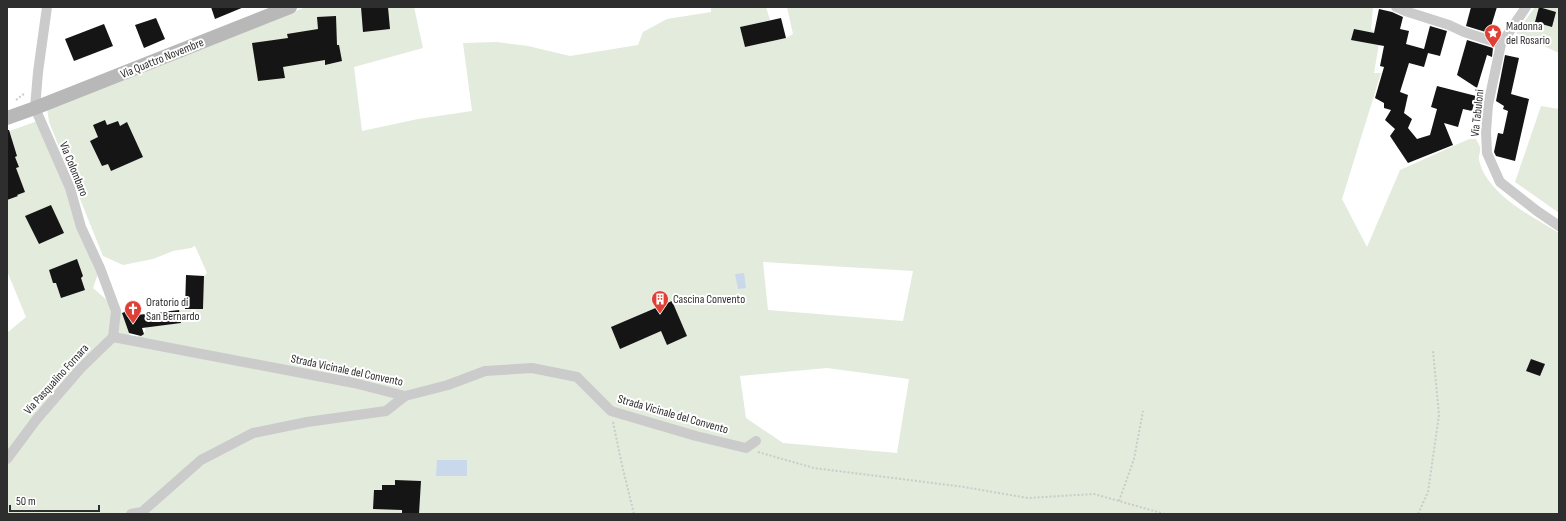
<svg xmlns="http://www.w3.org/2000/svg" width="1566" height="521" viewBox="0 0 1566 521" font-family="'Sofia Sans Condensed',sans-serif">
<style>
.green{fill:#e2ebdc;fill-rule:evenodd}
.water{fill:#c9d9eb}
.building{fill:#151515}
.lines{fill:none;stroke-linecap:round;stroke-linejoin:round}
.path{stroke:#cbcbcb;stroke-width:2;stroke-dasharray:2 2;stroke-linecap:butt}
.street{stroke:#cbcbcb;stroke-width:10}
.secondary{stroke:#b8b8b8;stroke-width:14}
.labels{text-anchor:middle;stroke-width:4;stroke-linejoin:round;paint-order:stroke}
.poi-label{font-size:12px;fill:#2e2e2e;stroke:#fff;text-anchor:start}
.street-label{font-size:12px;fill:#2e2e2e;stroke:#fff}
</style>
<rect width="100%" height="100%" fill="#fff"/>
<g class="green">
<path d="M306,7H414L423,48L354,67L362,131L418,119L472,111L463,43L497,42L528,46L570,56L638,45L643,32L667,19L711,12V7H766L770,20L740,27L745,47L786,38L793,34L787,7H1373L1371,29L1380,38L1374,73H1381L1342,199L1367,247L1400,170L1469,139H1476C1477,142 1480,145 1480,148C1481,152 1478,156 1479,160C1487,195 1532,216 1559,233V514H790L757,513L756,514H7V333L26,317L7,271V132L40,120L100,268L93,288L122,313L131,339L144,334L146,327L181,323L179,310L203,309L204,276L207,273L195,246L191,248L173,251L153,259L123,265L103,256L49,122L47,109ZM763,262L913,271L903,321L768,310ZM827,368L909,379L897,453L783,443L746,418L740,376Z"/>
<path d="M1535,7H1559V53L1516,33Z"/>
<path d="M1541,106L1559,109V213L1515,182Z"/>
</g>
<g class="water">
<path d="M744,273L746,288L738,289L735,274Z"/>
<path d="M437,460H467V476H436Z"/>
</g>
<g class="building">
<path d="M211,7H244L215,19Z"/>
<path d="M361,7H388L390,29L363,32Z"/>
<path d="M1471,7H1497L1489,33L1466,26Z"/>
<path d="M1539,7L1556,12L1552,27L1535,22Z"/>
<path d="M1379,9L1392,12L1403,17L1400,29L1409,31L1406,44L1424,49L1430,26L1447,31L1440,56L1428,53L1424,67L1409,63L1400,92L1408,95L1404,113L1412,119L1408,128L1417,139L1430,135L1437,109L1431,107L1437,86L1476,96L1472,111L1463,109L1458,127L1444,123L1453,145L1408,163L1390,136L1395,129L1385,120L1391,110L1384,108V103L1375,98L1384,67L1380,66L1384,46L1351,40L1354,29L1374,33Z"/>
<path d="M336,16L337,45H339L342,61L325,65V60L283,67L285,78L258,81L252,43L288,38L287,34L318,29L317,17Z"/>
<path d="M156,18L165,39L144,48L135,25Z"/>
<path d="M781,18L786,38L745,47L740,27Z"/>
<path d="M104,24L113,46L74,61L65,39Z"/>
<path d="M1467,40L1493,48L1492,57L1487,55L1477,88L1457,75Z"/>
<path d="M1505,55L1519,58L1511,94L1529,99L1515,161L1496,156L1494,152L1498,133L1503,134L1508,111L1503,109L1504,106L1496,101Z"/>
<path d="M105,120L107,125L118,121L120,126L127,122L143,157L111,171L108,164L102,166L90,141L98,137L93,125Z"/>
<path d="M7,130H9L17,156L15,157L19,167L16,168L25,192L17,195L18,196L7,200Z"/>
<path d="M51,205L64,233L39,244L25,216Z"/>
<path d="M77,259L83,276L81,278L85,290L61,298L56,283H53L49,270Z"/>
<path d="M186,275L204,276L203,309H185Z"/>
<path d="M672,301L687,336L667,345L661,331L620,349L611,327Z"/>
<path d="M135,308L137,315L179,310L181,323L142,328L144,334L141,336L129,333L122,313Z"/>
<path d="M1531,359L1545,364L1540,376L1526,371Z"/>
<path d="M395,480L421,481L419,514H402V510L373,509L374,490H382V485H395Z"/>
</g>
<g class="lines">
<g class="path">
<path d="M16,100L25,93"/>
<path d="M613,422L622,465L634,514"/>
<path d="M758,452L814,468L964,487L1028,498L1094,494L1165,514"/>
<path d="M1119,501L1134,459L1143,411"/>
<path d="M1418,514L1428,492L1439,415L1433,351"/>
</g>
<g class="street">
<path d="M47,7L38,72L35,108L70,188L81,227L100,268L116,311L113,337"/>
<path d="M1396,7L1405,11L1449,25L1464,32L1501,44"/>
<path d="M1526,7L1501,44L1488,105L1486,132L1487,153L1500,182L1537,211L1559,226"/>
<path d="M113,337L354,383L405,396L448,385L485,371L532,368L577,377L611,411L696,436L746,448L756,441"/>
<path d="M7,459L36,420L81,368L113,337"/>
<path d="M131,514L142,512L201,460L253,433L307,422L386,411L405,396"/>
</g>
<path class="secondary" d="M7,118L35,108L290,7"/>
</g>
<defs>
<g id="sight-pin" transform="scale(0.9)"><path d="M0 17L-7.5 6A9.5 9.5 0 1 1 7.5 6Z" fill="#e03f35" stroke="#fff"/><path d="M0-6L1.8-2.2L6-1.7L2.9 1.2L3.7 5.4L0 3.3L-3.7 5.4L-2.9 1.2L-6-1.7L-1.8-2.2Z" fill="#fff"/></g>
<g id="building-pin" transform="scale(0.9)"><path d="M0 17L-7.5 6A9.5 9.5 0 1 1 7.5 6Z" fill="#e03f35" stroke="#fff"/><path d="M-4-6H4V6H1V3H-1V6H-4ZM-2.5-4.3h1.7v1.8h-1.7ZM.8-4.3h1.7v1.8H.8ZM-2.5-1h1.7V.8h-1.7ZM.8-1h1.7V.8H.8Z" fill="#fff"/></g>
<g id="church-pin" transform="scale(0.9)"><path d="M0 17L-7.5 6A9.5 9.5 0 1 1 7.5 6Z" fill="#e03f35" stroke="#fff"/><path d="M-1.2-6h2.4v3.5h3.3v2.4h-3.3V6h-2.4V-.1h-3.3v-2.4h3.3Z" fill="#fff"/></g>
</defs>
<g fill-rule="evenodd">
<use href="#sight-pin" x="1493" y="33"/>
<use href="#building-pin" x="660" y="299"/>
<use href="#church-pin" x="133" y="309"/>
</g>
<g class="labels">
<g class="poi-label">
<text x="1506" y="30">Madonna<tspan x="1506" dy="14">del Rosario</tspan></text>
<text x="673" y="303">Cascina Convento</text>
<text x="146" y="306">Oratorio di<tspan x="146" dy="14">San Bernardo</tspan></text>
</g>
<g class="street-label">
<text transform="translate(162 58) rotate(-22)" y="4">Via Quattro Novembre</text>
<text transform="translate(1477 113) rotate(-84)" y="4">Via Tabuloni</text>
<text transform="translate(74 169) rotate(68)" y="4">Via Colombaro</text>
<text transform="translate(347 370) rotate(12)" y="4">Strada Vicinale del Convento</text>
<text transform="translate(56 379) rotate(-48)" y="4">Via Pasqualino Fornara</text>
<text transform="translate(673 414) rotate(16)" y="4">Strada Vicinale del Convento</text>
</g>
</g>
<rect width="1566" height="521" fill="none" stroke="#2e2e2e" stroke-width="16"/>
<path d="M10 505v6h89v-6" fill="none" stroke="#2e2e2e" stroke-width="2"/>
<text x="16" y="505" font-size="12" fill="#2e2e2e" stroke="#ffffff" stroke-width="3" paint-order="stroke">50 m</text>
</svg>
